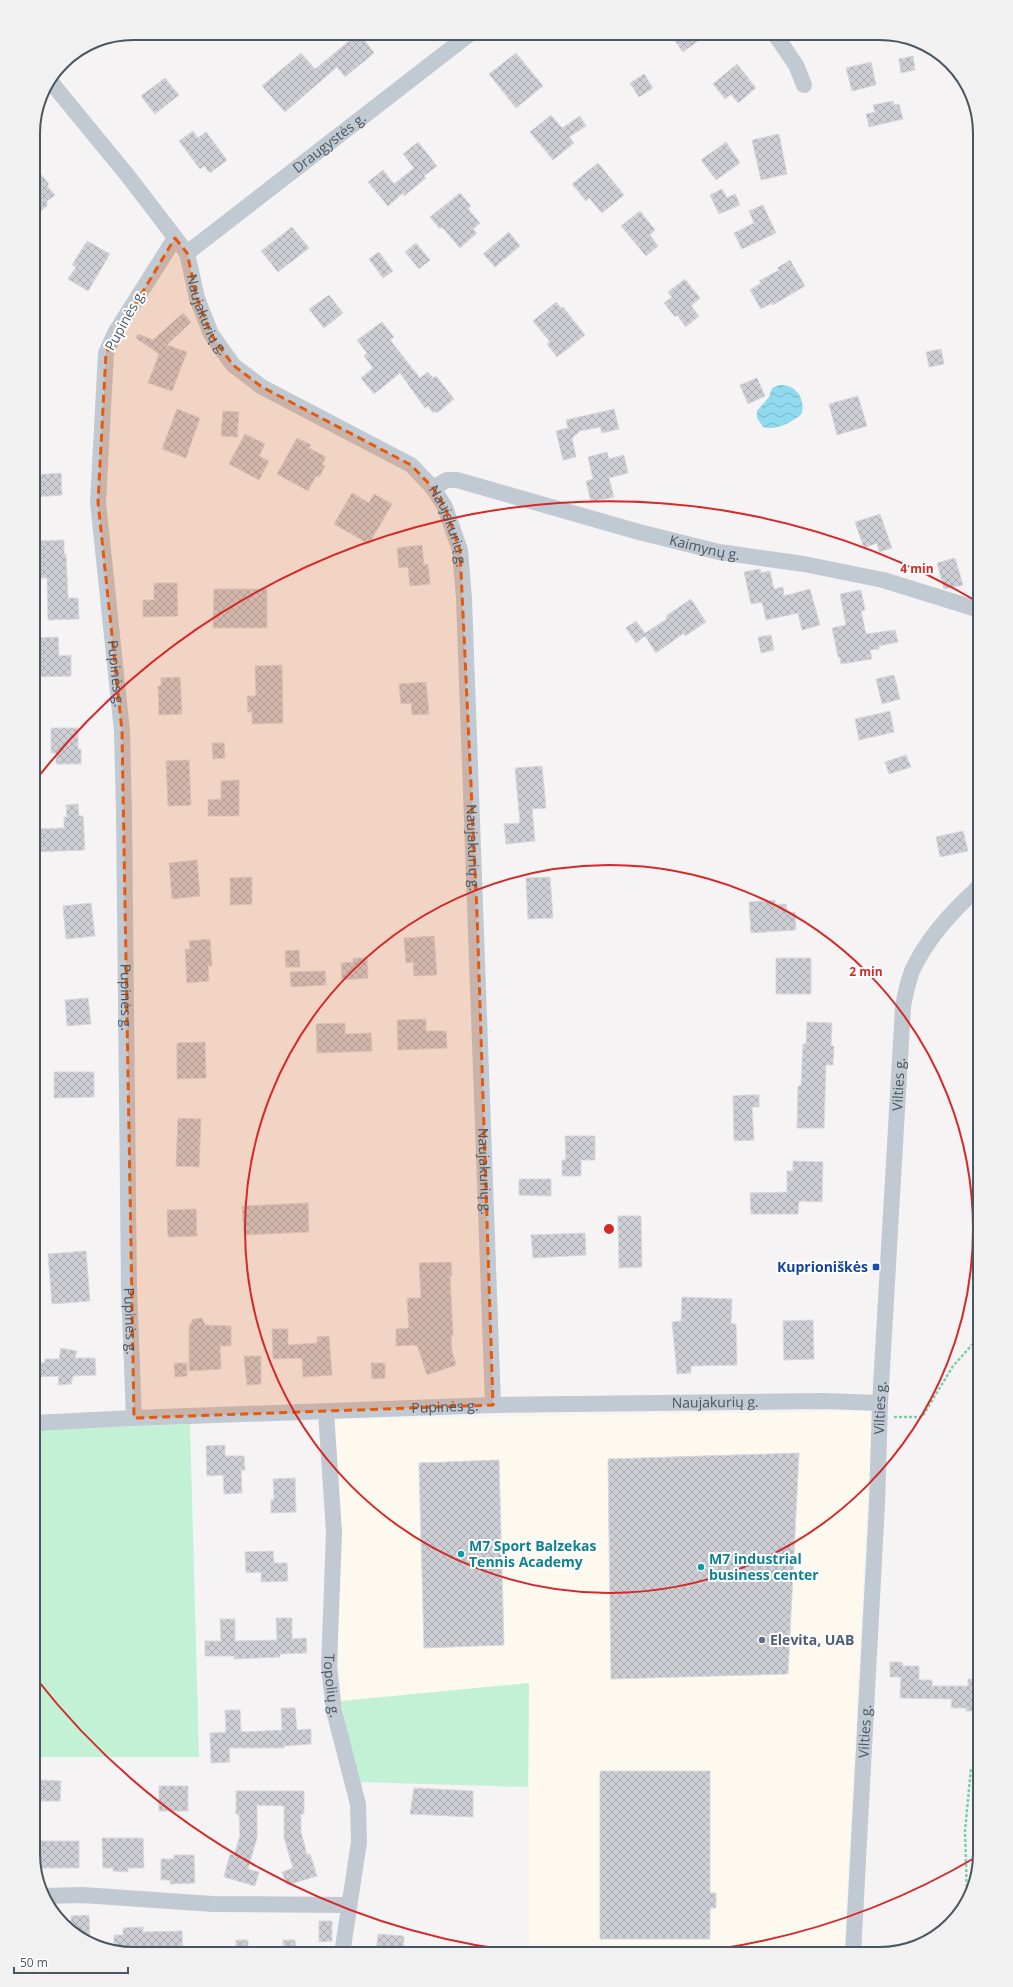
<svg xmlns="http://www.w3.org/2000/svg" width="1013" height="1987" viewBox="0 0 1013 1987" font-family="'Open Sans',sans-serif">
<style>
.commercial{fill:#fdf9ef}
.green{fill:#c3f1d5}
.water{fill:url(#water-waves)}
.building{fill:url(#building-cross-hatch);stroke:#d7d9de}
.lines{fill:none;stroke-linecap:round;stroke-linejoin:round}
.path{stroke:#7ad0a6;stroke-width:2.5;stroke-dasharray:3 2;stroke-linecap:butt}
.minor{stroke:#c1cad2;stroke-width:16}
.marked{fill:#e8590c;fill-opacity:0.2;stroke:#e8590c;stroke-width:3;stroke-dasharray:8 5;stroke-linejoin:round}
.ring{fill:none;stroke:#d62828;stroke-width:2}
.transit-dot{fill:#1a4fb4;stroke:#fff;stroke-width:1.5}
.culture-dot{fill:#0f9aa8;stroke:#fff;stroke-width:1.5}
.service-dot{fill:#5c6f8a;stroke:#fff;stroke-width:1.5}
.labels{text-anchor:middle;stroke-width:4;stroke-linejoin:round;paint-order:stroke}
.street-label{font-size:14px;fill:#4a5661;stroke:#fff}
.transit-label{font-size:14px;font-weight:bold;fill:#164399;stroke:#fff;text-anchor:end}
.culture-label{font-size:14px;font-weight:bold;fill:#0d838f;stroke:#fff;text-anchor:start}
.service-label{font-size:14px;font-weight:bold;fill:#4e5e75;stroke:#fff;text-anchor:start}
.rim{fill:none;stroke:#4a5661;stroke-width:2}
.centre{fill:#d62828;stroke:#fff;stroke-width:2}
.ring-label{font-size:12px;text-anchor:middle;font-weight:bold;fill:#d62828;stroke:#fff;stroke-width:4;stroke-linejoin:round;paint-order:stroke}
</style>
<defs>
<pattern id="water-waves" width="16" height="10" patternUnits="userSpaceOnUse"><rect width="16" height="10" fill="#90daee"/><path d="M0 5q4-4 8 0t8 0" fill="none" stroke="#78b4c4"/></pattern>
<pattern id="building-cross-hatch" width="8" height="8" patternUnits="userSpaceOnUse"><rect width="8" height="8" fill="#cdcfd5"/><path d="M0 0l8 8M0 8l8-8" fill="none" stroke="#a8abb0"/></pattern>
</defs>
<rect width="100%" height="100%" fill="#f5f3f3"/>
<path class="commercial" d="M872,1411L844,1954H530L529,1683L341,1701L337,1636L334,1419Z"/>
<g class="green">
<path d="M190,1424L199,1757H33V1430Z"/>
<path d="M529,1683L528,1787L359,1782L349,1746L341,1701Z"/>
</g>
<g class="water">
<path d="M779,385C796,384 805,398 802,413C794,422 775,431 763,427L757,418V411L769,397L772,388Z"/>
<path d="M980,1796V1854L978,1861C968,1848 977,1812 980,1796Z"/>
</g>
<g class="building">
<path d="M359,33L374,53L345,77L337,67L285,112L262,86L301,53L315,69Z"/>
<path d="M669,33H709L683,52Z"/>
<path d="M516,53L543,86L516,108L489,74Z"/>
<path d="M913,56L915,70L901,73L899,59Z"/>
<path d="M871,62L876,85L852,91L846,68Z"/>
<path d="M737,64L756,88L738,103L731,94L725,99L713,84Z"/>
<path d="M644,74L653,88L639,97L630,83Z"/>
<path d="M165,78L179,95L155,114L141,96Z"/>
<path d="M893,101L894,105L899,104L903,119L869,127L866,114L875,112L873,105Z"/>
<path d="M551,115L562,128L580,116L586,126L569,137L574,143L553,160L530,132Z"/>
<path d="M193,131L198,138L206,132L227,160L210,173L204,166L200,169L179,141Z"/>
<path d="M779,134L787,174L761,180L752,140Z"/>
<path d="M418,142L437,166L424,176L426,178L404,196L403,193L388,206L368,182L383,170L394,184L414,168L403,154Z"/>
<path d="M726,142L740,163L716,180L701,160Z"/>
<path d="M598,163L624,195L602,213L589,198L586,201L572,184Z"/>
<path d="M33,165L49,184L47,186L55,195L47,201V206L33,217Z"/>
<path d="M722,189L727,198L735,194L740,205L719,214L710,195Z"/>
<path d="M460,193L471,206L468,209L480,223L473,229L477,233L460,248L442,227L440,229L430,217Z"/>
<path d="M763,205L776,233L742,249L734,233L754,223L749,211Z"/>
<path d="M640,211L655,230L650,235L658,246L646,256L621,226Z"/>
<path d="M292,227L309,248L278,272L261,251Z"/>
<path d="M509,232L520,246L495,267L483,254Z"/>
<path d="M87,241L110,254L88,291L68,279L76,267L72,265Z"/>
<path d="M416,243L430,260L419,269L405,252Z"/>
<path d="M379,252L393,271L383,278L369,259Z"/>
<path d="M790,260L805,286L773,305L772,303L761,309L750,290L761,283L759,281L779,270L777,268Z"/>
<path d="M685,279L700,298L691,306L699,316L686,327L677,315L675,317L664,303L672,297L668,292Z"/>
<path d="M329,295L343,313L324,328L309,309Z"/>
<path d="M556,302L561,308L563,307L585,335L557,357L547,344L550,342L533,321Z"/>
<path d="M183,313L191,322L167,345L187,352L172,391L148,383L159,354L136,338L138,334L153,340Z"/>
<path d="M382,322L394,337L390,340L420,378L428,372L433,378L436,376L454,399L437,413L435,411L433,413L428,406L425,408L400,373L374,394L361,378L373,368L364,356L367,353L357,340Z"/>
<path d="M941,349L944,364L929,367L926,352Z"/>
<path d="M757,378L765,396L748,404L740,385Z"/>
<path d="M858,396L867,426L837,435L829,404Z"/>
<path d="M177,409L200,418L186,458L162,449Z"/>
<path d="M614,409L619,429L602,433L600,427L580,431L572,438L576,457L563,460L556,431L568,428L566,420Z"/>
<path d="M223,411L239,412L237,437L221,436Z"/>
<path d="M245,434L265,444L259,456L269,461L259,480L229,464Z"/>
<path d="M297,438L311,445L309,448L326,457L322,464L325,466L319,477L316,476L308,491L277,474Z"/>
<path d="M607,452L609,459L624,455L628,473L609,478L614,497L591,502L586,481L593,479L588,457Z"/>
<path d="M61,473L62,495L35,497L34,475Z"/>
<path d="M352,493L369,503L374,494L392,504L369,544L334,524Z"/>
<path d="M880,514L892,548L879,552L877,543L864,548L855,522Z"/>
<path d="M64,540V554H66L68,598H78L79,619L48,620L47,578H33V541Z"/>
<path d="M422,545L424,565L428,564L430,584L410,586L408,567L399,568L397,548Z"/>
<path d="M955,558L963,585L944,589L937,563Z"/>
<path d="M760,569L761,573L770,571L774,589L783,587L784,596L810,589L820,625L802,630L798,613L766,620L762,602L751,604L744,572Z"/>
<path d="M154,583H177L178,616L143,617V600H154Z"/>
<path d="M214,589H267V628H213Z"/>
<path d="M861,590L865,610L861,611L866,634L895,630L898,642L879,646V649L870,650L872,659L841,664L840,657H838L832,628L846,625L840,594Z"/>
<path d="M691,599L706,622L685,636L684,633L656,653L645,636L636,643L626,628L636,621L645,633L667,619L666,616Z"/>
<path d="M771,635L774,650L761,653L758,637Z"/>
<path d="M58,637L59,656L71,655V676L33,677V638Z"/>
<path d="M282,665L283,723L252,724V712H248L247,696H256L255,666Z"/>
<path d="M894,675L900,699L882,704L876,679Z"/>
<path d="M180,677L182,714L159,715L158,686H161V678Z"/>
<path d="M426,682L429,714L412,715L411,703L401,704L399,684Z"/>
<path d="M890,711L894,732L859,740L855,719Z"/>
<path d="M51,728H78V749H81V764H56V753H51Z"/>
<path d="M212,743H224L225,758L213,759Z"/>
<path d="M906,755L911,767L889,774L885,762Z"/>
<path d="M189,760L191,805L168,806L166,761Z"/>
<path d="M542,766L546,808L532,809L535,841L506,844L504,824L520,823L515,768Z"/>
<path d="M239,780V816H208V800L221,799V781Z"/>
<path d="M78,804L79,816H83L85,850L33,852V829L64,828V817H67L66,805Z"/>
<path d="M963,831L968,851L940,857L936,837Z"/>
<path d="M197,860L200,896L172,899L169,863Z"/>
<path d="M252,877V904L230,905V878Z"/>
<path d="M550,877L553,918L528,919L526,878Z"/>
<path d="M775,900V905L786,904L787,913L795,912L796,930L751,933L749,902Z"/>
<path d="M91,903L95,936L66,939L63,906Z"/>
<path d="M434,936L437,975L414,976L413,962L406,963L404,938Z"/>
<path d="M210,939L212,966H208L209,981L187,983L185,949H190L189,941Z"/>
<path d="M299,950L300,967H286L285,951Z"/>
<path d="M353,958H367L368,978L342,980L341,963L353,962Z"/>
<rect x="776" y="958" width="35" height="36"/>
<path d="M325,971L326,985L291,987L290,972Z"/>
<path d="M88,998L91,1024L67,1026L65,1000Z"/>
<path d="M426,1019V1031H446L447,1048L398,1050L397,1020Z"/>
<path d="M807,1022L832,1023L831,1046H834L833,1065H826L824,1128H797L798,1086H801L803,1044H806Z"/>
<path d="M345,1023V1034L371,1033L372,1051L317,1053L316,1024Z"/>
<path d="M205,1042L206,1078L177,1079V1043Z"/>
<path d="M54,1072H94V1097L54,1098Z"/>
<path d="M746,1095H759V1107H752L754,1140L734,1141L733,1096Z"/>
<path d="M178,1118L201,1119L199,1167L176,1166Z"/>
<path d="M565,1136H595V1160H581V1176H562V1160H566Z"/>
<path d="M793,1161L823,1162L822,1202L799,1201L798,1214H751L750,1193L787,1192V1171H793Z"/>
<path d="M519,1179H551V1196L519,1195Z"/>
<path d="M308,1203L309,1232L244,1235L242,1206Z"/>
<path d="M196,1209L197,1236L168,1237L167,1210Z"/>
<path d="M618,1216H641L642,1267L619,1268Z"/>
<path d="M585,1233L586,1255L533,1258L531,1235Z"/>
<path d="M86,1251L90,1301L52,1304L48,1254Z"/>
<path d="M451,1262L452,1276H450L453,1336H451L452,1351L456,1365L427,1375L417,1345L396,1346V1329L409,1328L407,1298H421L419,1263Z"/>
<path d="M682,1297L732,1299L731,1324H736L737,1365L691,1366V1373L677,1374L672,1322L681,1321Z"/>
<path d="M202,1318L205,1325L231,1326V1346H220L221,1369L189,1371V1327L193,1319Z"/>
<path d="M813,1320L814,1359L784,1360L783,1321Z"/>
<path d="M272,1329H288V1345L317,1343V1337L329,1336L332,1375L303,1377L302,1358L273,1359Z"/>
<path d="M61,1348L77,1351L75,1358H95L96,1375L73,1376L71,1384L58,1385L59,1376L33,1377V1362L45,1363V1359H59Z"/>
<path d="M244,1356H261V1384L247,1385Z"/>
<path d="M174,1363H187V1376L175,1377Z"/>
<path d="M371,1363H385V1378L372,1379Z"/>
<path d="M225,1445V1456H244L245,1470H241L242,1493L224,1494L223,1475L207,1476L206,1446Z"/>
<path d="M799,1453L788,1674L611,1679L608,1459Z"/>
<path d="M499,1460L504,1645L424,1648L419,1463Z"/>
<path d="M295,1478L296,1512L271,1513V1500H274L273,1479Z"/>
<path d="M273,1551L274,1563H287L288,1581L261,1582V1572L246,1573L245,1552Z"/>
<path d="M276,1618H292V1639L306,1638L307,1653L280,1654V1657L234,1659V1656H205V1641H221L220,1619H235V1641L277,1640Z"/>
<path d="M890,1662H902L903,1666H919V1680H932V1686H968V1679H980V1711H966V1708H951L952,1699L900,1698L901,1677H890Z"/>
<path d="M281,1708H295L297,1730L311,1729V1744L284,1746V1748H229L230,1762L211,1763L210,1733L226,1732L225,1710H240L241,1731L245,1732L282,1730Z"/>
<path d="M600,1771H710V1893H716V1908H710V1939H600Z"/>
<path d="M38,1780L61,1781L60,1801H37Z"/>
<rect x="159" y="1786" width="29" height="25"/>
<path d="M414,1788L473,1791V1817L410,1814Z"/>
<path d="M236,1791H304V1814H301V1832L307,1855L310,1854L317,1876L287,1885L282,1872L293,1868L284,1838V1806L257,1805V1838L248,1869L259,1872L255,1886L224,1877L230,1854L234,1855L240,1836L239,1814H236Z"/>
<path d="M102,1838H143L144,1868H128V1872L113,1871V1868H103Z"/>
<path d="M33,1841H79V1868H36Z"/>
<path d="M174,1855H194L195,1883L170,1884V1880H161V1859H174Z"/>
<path d="M89,1915L90,1941L77,1937L71,1930V1916Z"/>
<path d="M319,1921H332V1941L319,1942Z"/>
<path d="M143,1927V1932L182,1931L183,1954H127L114,1949V1935H123V1928Z"/>
<path d="M378,1934L404,1936L403,1954H376Z"/>
<rect x="236" y="1940" width="12" height="14"/>
<path d="M283,1940H295L296,1954H283Z"/>
</g>
<g class="lines">
<g class="path">
<path d="M894,1417H922L953,1366L980,1336"/>
<path d="M967,1897L965,1831L971,1768"/>
</g>
<g class="minor">
<path d="M774,33L796,65L804,85"/>
<path id="s1" d="M50,81L128,176L187,253L197,298L211,334L233,365L262,387L411,465L433,488L445,507L460,550L464,599L493,1405L824,1401L880,1403"/>
<path id="s2" d="M175,238L115,333L106,353L98,502L122,731L124,813L129,1288L134,1418L493,1405"/>
<path id="s3" d="M187,253L471,33"/>
<path id="s4" d="M433,488L447,480H457L639,532L719,552L804,564L883,580L980,610"/>
<path id="s5" d="M326,1412L334,1532L329,1667L334,1711L358,1804L359,1842L342,1954"/>
<path d="M33,1423L134,1418"/>
<path d="M44,1896L82,1895L213,1904L349,1905"/>
<path id="s6" d="M853,1954L877,1504L880,1403L903,1007C905,995 908,982 912,971C927,938 953,910 980,886"/>
</g>
</g>
<path class="marked" d="M175,238L187,253L197,298L211,334L233,365L262,387L411,465L433,488L445,507L460,550L477,913L493,1405L134,1418L122,731L98,502L106,353Z"/>
<g class="ring">
<circle cx="609" cy="1229" r="364"/>
<path d="M978 1856A728 728 0 0 1 679 1954M539 1954A728 728 0 0 1 35 1677M35 781A728 728 0 0 1 978 602"/>
</g>
<rect class="transit-dot" x="872" y="1263" width="8" height="8" rx="2"/>
<g class="culture-dot">
<circle cx="461" cy="1554" r="4"/>
<circle cx="701" cy="1567" r="4"/>
</g>
<circle class="service-dot" cx="762" cy="1640" r="4"/>
<g class="labels">
<g class="street-label">
<text dy="5" stroke="none"><textPath href="#s3" startOffset="180">Draugystės g.</textPath></text>
<text dy="5" stroke="none"><textPath href="#s1" startOffset="285">Naujakurių g.</textPath></text>
<text transform="translate(125 320) rotate(-61)" y="5">Pupinės g.</text>
<text dy="5" stroke="none"><textPath href="#s1" startOffset="621">Naujakurių g.</textPath></text>
<text dy="5" stroke="none"><textPath href="#s4" startOffset="283">Kaimynų g.</textPath></text>
<text dy="5" stroke="none"><textPath href="#s2" startOffset="456">Pupinės g.</textPath></text>
<text dy="5" stroke="none"><textPath href="#s1" startOffset="945">Naujakurių g.</textPath></text>
<text dy="5" stroke="none"><textPath href="#s2" startOffset="780">Pupinės g.</textPath></text>
<text dy="5" stroke="none"><textPath href="#s6" startOffset="871">Vilties g.</textPath></text>
<text dy="5" stroke="none"><textPath href="#s1" startOffset="1269">Naujakurių g.</textPath></text>
<text dy="5" stroke="none"><textPath href="#s2" startOffset="1104">Pupinės g.</textPath></text>
<text dy="5" stroke="none"><textPath href="#s1" startOffset="1725">Naujakurių g.</textPath></text>
<text dy="5" stroke="none"><textPath href="#s2" startOffset="1512">Pupinės g.</textPath></text>
<text dy="5" stroke="none"><textPath href="#s6" startOffset="547">Vilties g.</textPath></text>
<text dy="5" stroke="none"><textPath href="#s5" startOffset="274">Topolių g.</textPath></text>
<text dy="5" stroke="none"><textPath href="#s6" startOffset="223">Vilties g.</textPath></text>
</g>
<g class="transit-label">
<text x="868" y="1272">Kuprioniškės</text>
</g>
<g class="culture-label">
<text x="469" y="1551">M7 Sport Balzekas<tspan x="469" dy="16">Tennis Academy</tspan></text>
<text x="709" y="1564">M7 industrial<tspan x="709" dy="16">business center</tspan></text>
</g>
<g class="service-label">
<text x="770" y="1645">Elevita, UAB</text>
</g>
</g>
<path d="M0 0H1013V1987H0ZM133 40H880A93 93 0 0 1 973 133V1854A93 93 0 0 1 880 1947H133A93 93 0 0 1 40 1854V133A93 93 0 0 1 133 40Z" fill="#f1f1f2" fill-rule="evenodd"/>
<path class="rim" d="M133 40H880A93 93 0 0 1 973 133V1854A93 93 0 0 1 880 1947H133A93 93 0 0 1 40 1854V133A93 93 0 0 1 133 40Z"/>
<circle cx="609" cy="1229" r="6" class="centre"/>
<g class="ring-label">
<text x="917" y="573">4 min</text>
<text x="866" y="976">2 min</text>
</g>
<path d="M14 1967v6h114v-6" fill="none" stroke="#4a5661" stroke-width="2"/>
<text x="20" y="1967" font-size="12" fill="#4a5661" stroke="#ffffff" stroke-width="3" paint-order="stroke">50 m</text>
</svg>
